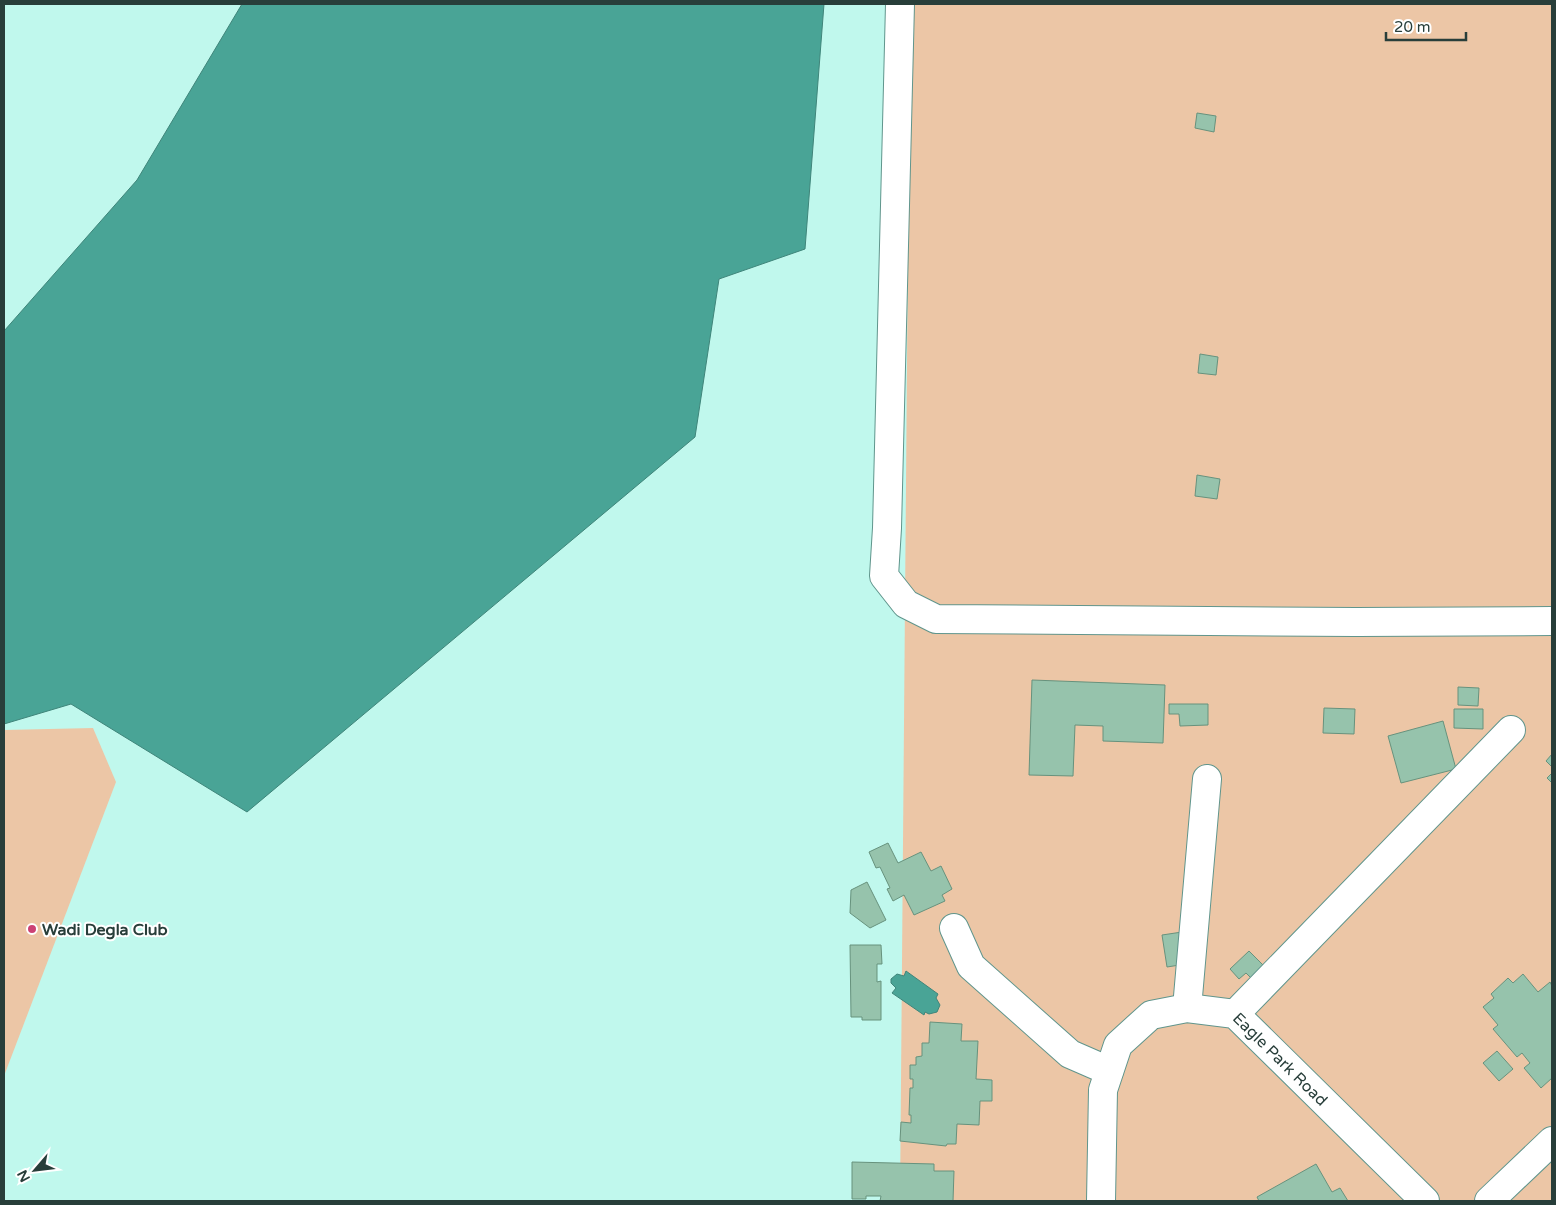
<svg xmlns="http://www.w3.org/2000/svg" width="1556" height="1205" viewBox="0 0 1556 1205" font-family="'Varela Round',sans-serif">
<style>
.green{fill:#ecc6a6}
.water{fill:#49a496;stroke:#3f857a}
.building{fill:#96c3ac;stroke:#67927d}
.lines{fill:none;stroke-linecap:round;stroke-linejoin:round}
.minor-casing{stroke:#60958c;stroke-width:30}
.minor{stroke:#fff;stroke-width:28}
.poi-dot{fill:#cc4174;stroke:#fff;stroke-width:2}
.labels{text-anchor:middle;stroke-width:4;stroke-linejoin:round;paint-order:stroke}
.poi-label{font-size:16px;font-weight:bold;fill:#283e3a;stroke:#fff;text-anchor:start}
.street-label{font-size:16px;fill:#283e3a;stroke:#fff}
</style>
<rect width="100%" height="100%" fill="#c0f8ed"/>
<g class="green">
<path d="M910,4H1552V1201H900Z"/>
<path d="M93,728L116,782L4,1076V730Z"/>
</g>
<g class="water">
<path d="M242,4H824L805,249L719,279L695,437L247,812L71,704L4,724V331L137,180Z"/>
<path d="M906,971L938,994L936,998L940,1005L937,1012L929,1014L925,1012L924,1015L892,993L896,988L891,983V979L897,974L904,976Z"/>
</g>
<g class="building">
<path d="M1197,113L1216,116L1214,132L1195,128Z"/>
<path d="M1200,354L1218,357L1216,375L1198,373Z"/>
<path d="M1197,475L1220,479L1217,499L1195,496Z"/>
<path d="M1032,680L1165,685L1163,743L1103,741V726L1075,725L1073,776L1029,775Z"/>
<path d="M1458,687L1479,688L1478,706L1458,705Z"/>
<path d="M1169,704H1208V725L1180,726L1179,714H1169Z"/>
<path d="M1324,708L1355,709L1354,734L1323,733Z"/>
<path d="M1454,709H1483V729L1454,728Z"/>
<path d="M1443,721L1456,769L1401,783L1388,736Z"/>
<path d="M1552,754V767L1546,761Z"/>
<path d="M1552,773V783L1547,778Z"/>
<path d="M888,843L898,863L921,852L931,871L941,866L952,889L942,895L945,901L914,915L904,895L893,901L887,889L890,888L880,867L876,868L869,852Z"/>
<path d="M867,882L886,920L870,928L850,913L851,890Z"/>
<path d="M1182,932L1186,964L1167,967L1162,935Z"/>
<path d="M850,945H881L882,964H877V982L881,981V1020H862V1017H851Z"/>
<path d="M1249,951L1265,967L1252,979L1246,973L1239,979L1230,969Z"/>
<path d="M1523,974L1538,992L1550,982L1552,986V1078L1541,1088L1524,1068L1530,1063L1522,1053L1517,1057L1493,1029L1498,1025L1483,1007L1494,998L1491,994L1508,978L1513,983Z"/>
<path d="M930,1022L962,1024L961,1041H978L976,1079L992,1080V1101H980L979,1125L957,1124L956,1144H947L946,1146L900,1141L901,1122L911,1123V1115H909L910,1088H913V1079H910V1065H916V1057L922,1056V1043H929Z"/>
<path d="M1497,1051L1513,1069L1499,1081L1483,1063Z"/>
<path d="M852,1162L934,1164V1171H954L953,1201H880L881,1196H866V1199H852Z"/>
<path d="M1316,1164L1332,1192L1340,1188L1348,1201H1259L1257,1197Z"/>
</g>
<g class="lines">
<g class="minor-casing">
<g id="minor">
<path d="M900,4L887,528L884,576L906,604L936,619L1356,622L1552,621"/>
<path d="M954,928L971,966L1070,1054L1109,1071"/>
<path d="M1187,1008L1207,779"/>
<path d="M1235,1014L1511,730"/>
<path id="s1" d="M1101,1201L1103,1090L1118,1045L1151,1015L1187,1008L1235,1014L1425,1201"/>
<path d="M1489,1201L1552,1141"/>
</g>
</g>
<use href="#minor" class="minor"/>
</g>
<circle class="poi-dot" cx="32" cy="929" r="5"/>
<g class="labels">
<g class="poi-label">
<text x="42" y="935">Wadi Degla Club</text>
</g>
<g class="street-label">
<text dy="6" stroke="none"><textPath href="#s1" startOffset="352">Eagle Park Road</textPath></text>
</g>
</g>
<rect width="1556" height="1205" fill="none" stroke="#283e3a" stroke-width="10"/>
<g transform="translate(35 1170) rotate(242)" stroke="#ffffff" stroke-width="4" paint-order="stroke">
<path d="M0-4L9 19L0 12L-9 19Z" fill="#283e3a"/>
<text y="-8" font-size="14" font-weight="bold" text-anchor="middle" fill="#283e3a">N</text>
</g>
<path d="M1386 32v8h80v-8" fill="none" stroke="#283e3a" stroke-width="2.5"/>
<text x="1394" y="32" font-size="15" fill="#283e3a" stroke="#ffffff" stroke-width="4" paint-order="stroke">20 m</text>
</svg>
